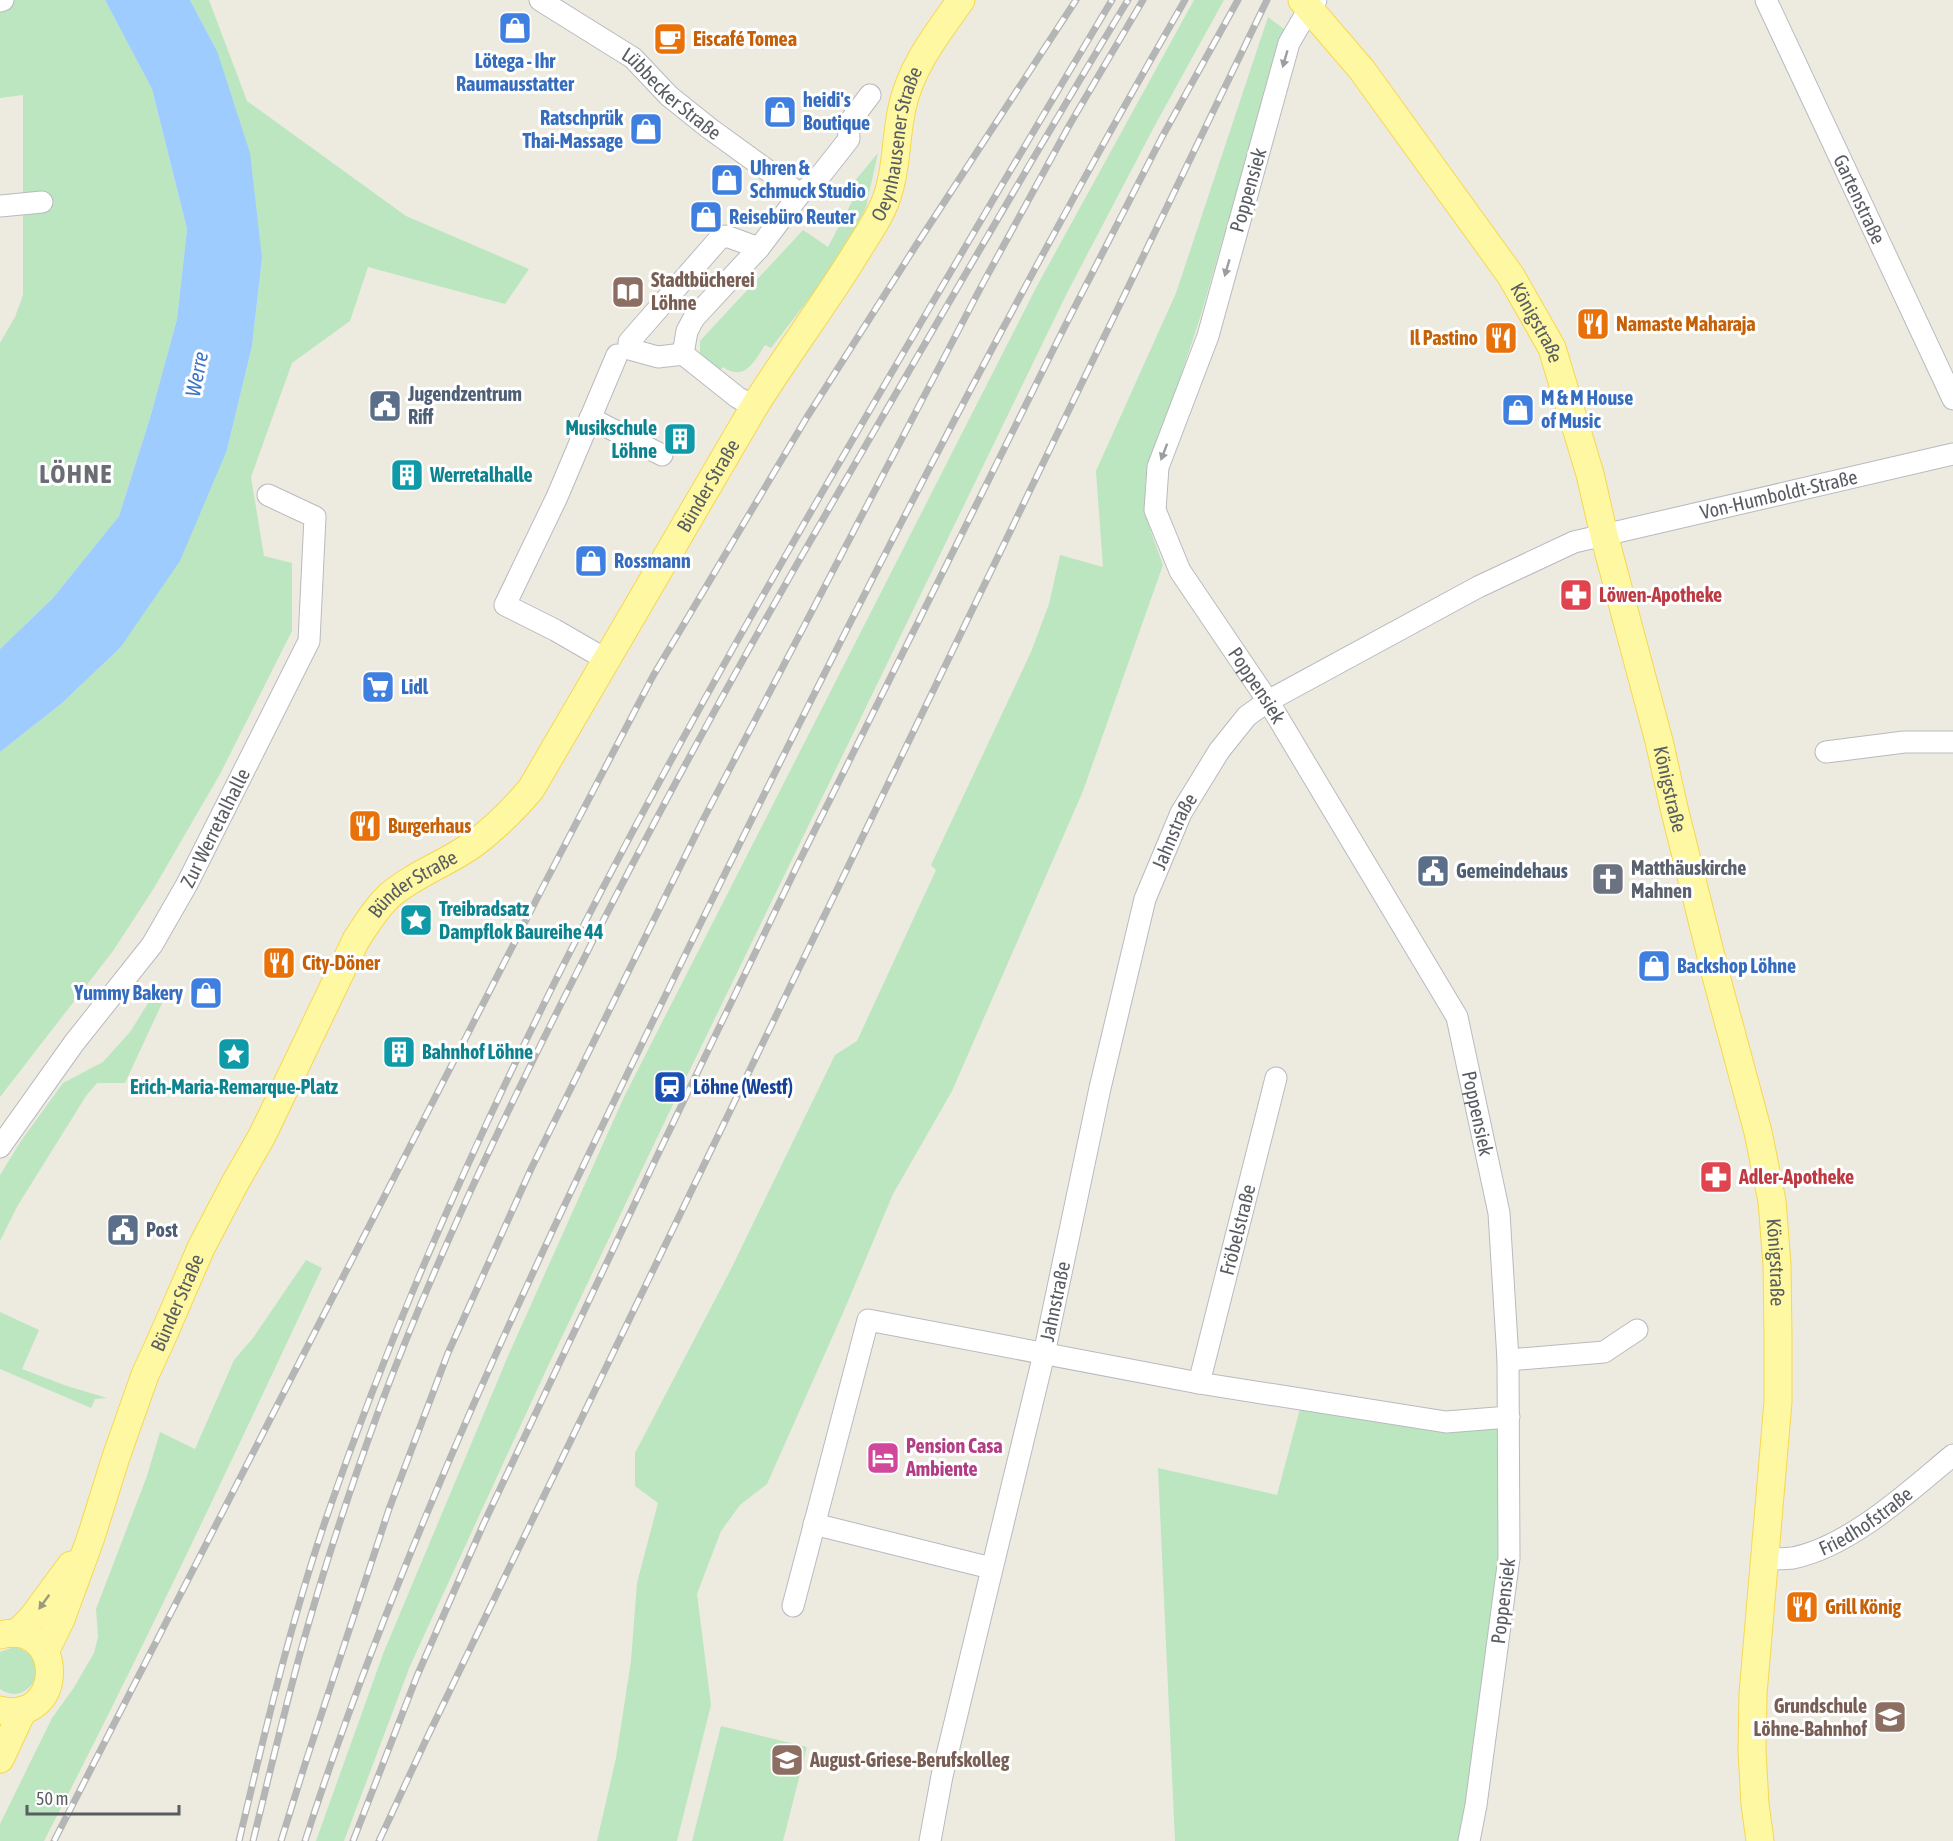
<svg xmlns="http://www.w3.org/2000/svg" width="1953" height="1841" viewBox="0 0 1953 1841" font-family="'Asap Condensed',sans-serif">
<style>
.green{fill:#bbe6bf}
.water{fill:#9eccff}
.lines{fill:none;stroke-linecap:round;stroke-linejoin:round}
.minor-casing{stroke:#b8bac0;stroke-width:23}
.major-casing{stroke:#f7d74f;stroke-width:29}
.minor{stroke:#fff;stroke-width:21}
.major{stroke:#fff8a3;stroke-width:27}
.rail-casing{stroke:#b4b5b5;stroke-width:7}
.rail{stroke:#fff;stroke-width:4.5;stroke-dasharray:14;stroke-linecap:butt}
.oneway{fill:#9b9da1}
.oneway2{fill:#9b9a7c}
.labels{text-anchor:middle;stroke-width:6;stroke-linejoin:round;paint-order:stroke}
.food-label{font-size:20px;font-weight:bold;fill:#c56008;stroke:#fff;text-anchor:start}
.shop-label{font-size:20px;font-weight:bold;fill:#366cbe;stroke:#fff;text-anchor:start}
.street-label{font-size:20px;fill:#595c62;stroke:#fff}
.education-label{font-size:20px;font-weight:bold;fill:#785e54;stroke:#fff;text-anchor:start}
.service-label{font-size:20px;font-weight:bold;fill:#4e5e75;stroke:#fff;text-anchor:start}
.culture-label{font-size:20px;font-weight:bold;fill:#0d838f;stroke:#fff;text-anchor:start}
.health-label{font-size:20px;font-weight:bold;fill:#be3a42;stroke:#fff;text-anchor:start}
.worship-label{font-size:20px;font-weight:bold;fill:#5b616d;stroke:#fff;text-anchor:start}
.transit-label{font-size:20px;font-weight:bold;fill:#164399;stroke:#fff;text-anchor:start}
.hotel-label{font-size:20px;font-weight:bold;fill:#b23c85;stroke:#fff;text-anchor:start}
.water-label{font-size:21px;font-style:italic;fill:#3c74c7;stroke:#fff}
.district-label{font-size:26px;font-weight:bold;letter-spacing:1.5px;fill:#6a6e74;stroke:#fff}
</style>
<rect width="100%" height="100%" fill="#edebe0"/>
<g class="green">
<path d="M0,0H105L152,89L187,229L177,319L150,418L119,516L53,598L0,649V343L15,317L23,295V95L0,98Z"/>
<path d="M190,0H209L247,101L406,216L529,269L505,304L368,267L350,321L292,363L251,477L264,556L292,563V631L220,774L154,888L113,951L0,1097V752L61,704L120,648L227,450L252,346L262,258L217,51Z"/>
<path d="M1194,0H1224L1154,127L1067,293L667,1117L548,1366L410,1666L344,1841H316L383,1654L508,1356L624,1097L1038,284Z"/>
<path d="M1268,17L1284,29L1199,321L1145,483L1151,532L1163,565L1083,791L952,1091L893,1194L843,1313L767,1484L740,1505L721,1531L697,1594L711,1705L677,1841H597L616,1758L631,1661L637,1583L658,1503L635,1486V1453L731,1269L835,1055L857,1041L936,870L931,865L1031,652L1049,604L1060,555L1103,567L1096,471L1176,293Z"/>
<path d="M878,153L866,207L842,256L771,348L765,345C754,362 745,382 723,367L717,373L700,359V341L803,230L828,247L856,194L849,188Z"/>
<path d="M170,986L125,1083H97L86,1096L18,1205L0,1241V1175L21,1141L63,1083L103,1062L130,1032L157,989Z"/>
<path d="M306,1260L322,1268C232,1460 142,1652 44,1841H0V1824L52,1718L73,1689L94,1653L98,1637L96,1609L147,1476L160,1432L195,1449L234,1360L253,1338Z"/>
<path d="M0,1312L39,1330L22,1369L67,1386L107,1398L95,1399L91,1408L0,1369Z"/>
<path d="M1301,1405L1440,1430L1508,1428L1502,1556L1463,1841H1175L1158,1468L1277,1495Z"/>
<path d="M14,1647C57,1657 30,1710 0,1689V1652Z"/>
<path d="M721,1726L807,1747L783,1841H692Z"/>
</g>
<path class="water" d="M105,0H190L217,51L250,153L262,258L252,346L227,450L180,561L120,648L61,704L0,752V649L53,598L119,516L150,418L177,319L187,229L152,89Z"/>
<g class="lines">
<g class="minor-casing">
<g id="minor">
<path id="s1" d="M540,0L633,58L669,96L709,128L800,194"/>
<path id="s2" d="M1316,0L1310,7L1289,43L1208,336L1158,467L1155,510L1180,571L1268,701L1457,1017L1499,1213L1508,1360L1509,1558L1476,1805L1469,1841"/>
<path id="s3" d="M1766,0L1953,399"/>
<path d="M0,1L3,0"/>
<path d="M0,206L42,202"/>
<path d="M683,354L687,331L694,318L759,248L800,194L816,181L849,139L848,124L870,95"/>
<path d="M754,407L737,397L683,354L658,357L629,349V342L719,239L726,236L759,248"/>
<path d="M590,418L662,455"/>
<path d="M607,660L555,630L505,605L557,497L617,355"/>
<path d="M1826,752L1904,742H1953"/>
<path id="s4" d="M0,1147L74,1043L152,945L187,884L309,641L315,517L268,495"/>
<path d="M1508,1360L1604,1352L1637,1330"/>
<path id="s5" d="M1199,1383L1276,1078"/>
<path d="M814,1524L991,1568"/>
<path id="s6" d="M1765,1559C1774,1559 1784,1559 1793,1558C1851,1546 1908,1492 1953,1455"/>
<path d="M793,1606L868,1320L1199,1383L1446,1422L1509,1417"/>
<path id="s7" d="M930,1841L942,1776L1044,1354L1100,1088L1145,899L1181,813L1219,751L1247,716L1268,701L1478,587L1574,542L1953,454"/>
</g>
</g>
<g class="major-casing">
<g id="major">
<path id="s8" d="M1302,0L1362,70L1511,276L1552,348L1590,474L1604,535L1659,741L1674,808L1716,976L1758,1132L1772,1201L1777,1265L1778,1335V1402L1753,1694L1752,1751L1755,1804L1760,1841"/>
<path d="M17,1633L32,1618L71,1565"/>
<path d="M0,1635C67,1619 65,1726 0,1710"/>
<path id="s9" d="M45,1652L61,1619L91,1537L116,1457L145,1375L162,1338L201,1248L235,1183L262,1136L356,940C366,925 375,909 389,896C414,874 448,863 475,843C496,827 514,809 531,789L754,407C786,356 821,309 853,258C863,241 875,225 883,207C897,176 895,140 902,108C911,66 937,34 961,0"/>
<path d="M0,1759L23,1710"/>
</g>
</g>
<use href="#minor" class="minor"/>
<use href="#major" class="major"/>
<g class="rail-casing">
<g id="rail">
<path d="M54,1841L546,881L653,676L807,417L915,247L1076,0"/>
<path d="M239,1841C265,1731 291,1620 328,1513C451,1157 631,822 820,496C916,330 1013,165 1112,0"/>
<path d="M253,1841C271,1768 288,1694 309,1622C330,1549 354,1478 380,1407C433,1265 498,1129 566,994C652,822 744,654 841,488C936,325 1030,161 1128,0"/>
<path d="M281,1841L306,1761L389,1509L448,1353L531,1169L704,818L982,285L1070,124L1143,0"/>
<path d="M305,1841C405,1531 547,1238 690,945C846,626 1007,308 1185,0"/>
<path d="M353,1841L417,1676L483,1525L660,1150L798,864L1063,330L1162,137L1238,0"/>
<path d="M379,1841L425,1742L1267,0"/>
</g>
</g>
<use href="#rail" class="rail"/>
</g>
<defs><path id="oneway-solid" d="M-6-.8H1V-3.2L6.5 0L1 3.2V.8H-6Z" transform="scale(1.5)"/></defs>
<g class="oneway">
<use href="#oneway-solid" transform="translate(1285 59) rotate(106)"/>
<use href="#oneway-solid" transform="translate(1227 268) rotate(106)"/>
<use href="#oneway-solid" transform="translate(1164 452) rotate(111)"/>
</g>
<use class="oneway2" href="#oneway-solid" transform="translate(44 1602) rotate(126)"/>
<defs>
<g id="shop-square" transform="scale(1.725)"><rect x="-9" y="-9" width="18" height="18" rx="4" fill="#3f7fe0" stroke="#fff"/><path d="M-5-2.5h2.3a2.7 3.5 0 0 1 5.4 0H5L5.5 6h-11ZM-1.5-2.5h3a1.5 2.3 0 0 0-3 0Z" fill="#fff"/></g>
<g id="cafe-square" transform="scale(1.725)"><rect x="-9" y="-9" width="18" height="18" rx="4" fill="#e8710a" stroke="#fff"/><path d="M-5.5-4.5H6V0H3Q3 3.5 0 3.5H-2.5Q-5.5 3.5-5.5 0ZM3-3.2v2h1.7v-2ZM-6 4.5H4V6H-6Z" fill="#fff"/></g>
<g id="library-square" transform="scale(1.725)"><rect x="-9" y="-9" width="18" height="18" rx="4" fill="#8d6e63" stroke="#fff"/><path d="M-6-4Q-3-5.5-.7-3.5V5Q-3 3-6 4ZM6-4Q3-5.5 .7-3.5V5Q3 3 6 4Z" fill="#fff"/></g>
<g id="restaurant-square" transform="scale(1.725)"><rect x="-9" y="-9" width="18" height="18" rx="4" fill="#e8710a" stroke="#fff"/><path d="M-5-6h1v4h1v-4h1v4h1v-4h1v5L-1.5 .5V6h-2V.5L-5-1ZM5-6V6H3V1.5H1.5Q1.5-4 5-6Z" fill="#fff"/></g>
<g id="civic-square" transform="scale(1.725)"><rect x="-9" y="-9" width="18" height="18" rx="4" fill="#5c6f8a" stroke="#fff"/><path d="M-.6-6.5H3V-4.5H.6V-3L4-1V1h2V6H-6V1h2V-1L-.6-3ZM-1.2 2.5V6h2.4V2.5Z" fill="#fff"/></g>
<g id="building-square" transform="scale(1.725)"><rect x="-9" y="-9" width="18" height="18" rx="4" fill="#0f9aa8" stroke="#fff"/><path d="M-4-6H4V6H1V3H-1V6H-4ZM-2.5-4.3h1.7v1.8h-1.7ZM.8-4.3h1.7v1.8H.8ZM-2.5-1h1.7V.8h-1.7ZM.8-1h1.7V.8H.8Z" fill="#fff"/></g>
<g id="pharmacy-square" transform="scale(1.725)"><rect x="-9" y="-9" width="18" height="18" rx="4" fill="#e0444e" stroke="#fff"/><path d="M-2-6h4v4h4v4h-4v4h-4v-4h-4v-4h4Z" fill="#fff"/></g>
<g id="supermarket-square" transform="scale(1.725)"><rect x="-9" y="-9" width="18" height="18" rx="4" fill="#3f7fe0" stroke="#fff"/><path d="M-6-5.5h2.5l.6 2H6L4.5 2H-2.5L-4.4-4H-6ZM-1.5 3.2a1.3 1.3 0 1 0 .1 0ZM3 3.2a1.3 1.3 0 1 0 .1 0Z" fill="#fff"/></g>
<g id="church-square" transform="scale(1.725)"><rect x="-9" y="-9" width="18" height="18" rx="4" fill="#6b7280" stroke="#fff"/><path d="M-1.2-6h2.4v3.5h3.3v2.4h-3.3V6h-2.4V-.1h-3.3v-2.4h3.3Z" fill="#fff"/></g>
<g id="sight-square" transform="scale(1.725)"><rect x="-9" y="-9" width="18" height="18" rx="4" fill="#0f9aa8" stroke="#fff"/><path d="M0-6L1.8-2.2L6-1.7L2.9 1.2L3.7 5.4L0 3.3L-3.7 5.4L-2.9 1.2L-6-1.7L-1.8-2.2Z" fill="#fff"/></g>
<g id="station-square" transform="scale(1.725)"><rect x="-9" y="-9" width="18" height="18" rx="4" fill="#1a4fb4" stroke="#fff"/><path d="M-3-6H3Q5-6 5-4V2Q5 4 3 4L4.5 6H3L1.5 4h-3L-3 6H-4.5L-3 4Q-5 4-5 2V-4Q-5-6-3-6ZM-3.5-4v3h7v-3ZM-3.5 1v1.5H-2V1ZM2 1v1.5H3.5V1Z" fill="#fff"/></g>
<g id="hotel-square" transform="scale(1.725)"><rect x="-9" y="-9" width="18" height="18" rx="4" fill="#d1479c" stroke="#fff"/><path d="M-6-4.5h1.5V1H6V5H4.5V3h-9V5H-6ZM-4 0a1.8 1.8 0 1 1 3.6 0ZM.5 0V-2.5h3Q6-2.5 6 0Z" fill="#fff"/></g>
<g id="school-square" transform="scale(1.725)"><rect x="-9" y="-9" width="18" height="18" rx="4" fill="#8d6e63" stroke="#fff"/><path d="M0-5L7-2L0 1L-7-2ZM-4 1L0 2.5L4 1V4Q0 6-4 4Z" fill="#fff"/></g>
</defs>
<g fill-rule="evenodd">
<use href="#shop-square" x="515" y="28"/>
<use href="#cafe-square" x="670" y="39"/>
<use href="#shop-square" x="780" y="112"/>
<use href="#shop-square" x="646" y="129"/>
<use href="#shop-square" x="727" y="180"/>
<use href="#shop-square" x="706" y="217"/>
<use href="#library-square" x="628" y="292"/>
<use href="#restaurant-square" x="1593" y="324"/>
<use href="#restaurant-square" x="1501" y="338"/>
<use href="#civic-square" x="385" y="406"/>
<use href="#shop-square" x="1518" y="410"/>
<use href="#building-square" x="680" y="439"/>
<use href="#building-square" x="407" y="475"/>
<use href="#shop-square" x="591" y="561"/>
<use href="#pharmacy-square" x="1576" y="595"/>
<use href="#supermarket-square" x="378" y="687"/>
<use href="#restaurant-square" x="365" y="826"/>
<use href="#civic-square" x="1433" y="871"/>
<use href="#church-square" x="1608" y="879"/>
<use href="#sight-square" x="416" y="920"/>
<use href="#restaurant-square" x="279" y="963"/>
<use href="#shop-square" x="1654" y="966"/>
<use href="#shop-square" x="206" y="993"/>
<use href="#building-square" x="399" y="1052"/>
<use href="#sight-square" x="234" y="1054"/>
<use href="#station-square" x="670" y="1087"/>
<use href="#pharmacy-square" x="1716" y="1177"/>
<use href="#civic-square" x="123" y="1230"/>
<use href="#hotel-square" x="883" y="1458"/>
<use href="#restaurant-square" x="1802" y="1607"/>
<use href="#school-square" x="1890" y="1717"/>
<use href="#school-square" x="787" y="1760"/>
</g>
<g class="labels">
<g class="food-label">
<text x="693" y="46">Eiscafé Tomea</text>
<text x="1616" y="331">Namaste Maharaja</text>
<text x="1478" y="345" text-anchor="end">Il Pastino</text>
<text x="388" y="833">Burgerhaus</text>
<text x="302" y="970">City-Döner</text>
<text x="1825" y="1614">Grill König</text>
</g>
<g class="shop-label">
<text x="515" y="68" text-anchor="middle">Lötega - Ihr<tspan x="515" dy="23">Raumausstatter</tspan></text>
<text x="803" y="107">heidi's<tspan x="803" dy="23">Boutique</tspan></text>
<text x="623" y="125" text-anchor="end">Ratschprük<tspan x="623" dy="23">Thai-Massage</tspan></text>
<text x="750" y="175">Uhren &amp;<tspan x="750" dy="23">Schmuck Studio</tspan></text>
<text x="729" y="224">Reisebüro Reuter</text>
<text x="1541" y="405">M &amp; M House<tspan x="1541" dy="23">of Music</tspan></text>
<text x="614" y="568">Rossmann</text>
<text x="401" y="694">Lidl</text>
<text x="1677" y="973">Backshop Löhne</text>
<text x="183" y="1000" text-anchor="end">Yummy Bakery</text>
</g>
<g class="street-label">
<text dy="7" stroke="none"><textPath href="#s1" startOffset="162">Lübbecker Straße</textPath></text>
<text dy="7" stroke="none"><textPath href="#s9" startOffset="1758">Oeynhausener Straße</textPath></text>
<text transform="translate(1248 190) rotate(-74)" y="7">Poppensiek</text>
<text dy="7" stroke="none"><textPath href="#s3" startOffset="220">Gartenstraße</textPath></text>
<text dy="7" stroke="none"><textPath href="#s8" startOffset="400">Königstraße</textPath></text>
<text dy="7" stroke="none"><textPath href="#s9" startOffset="1364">Bünder Straße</textPath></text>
<text dy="7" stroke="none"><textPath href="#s7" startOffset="1758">Von-Humboldt-Straße</textPath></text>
<text dy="7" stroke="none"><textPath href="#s2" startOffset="742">Poppensiek</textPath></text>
<text dy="7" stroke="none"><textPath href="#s8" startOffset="886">Königstraße</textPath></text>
<text dy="7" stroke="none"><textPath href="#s4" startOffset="386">Zur Werretalhalle</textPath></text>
<text dy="7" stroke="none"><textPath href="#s7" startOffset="1040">Jahnstraße</textPath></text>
<text dy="7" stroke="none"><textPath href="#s9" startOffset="860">Bünder Straße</textPath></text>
<text dy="7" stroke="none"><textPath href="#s2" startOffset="1228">Poppensiek</textPath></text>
<text dy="7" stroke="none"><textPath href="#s5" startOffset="158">Fröbelstraße</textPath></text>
<text dy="7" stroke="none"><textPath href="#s8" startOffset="1372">Königstraße</textPath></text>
<text dy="7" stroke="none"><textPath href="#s7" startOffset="554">Jahnstraße</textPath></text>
<text dy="7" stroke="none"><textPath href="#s9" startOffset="374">Bünder Straße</textPath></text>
<text dy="7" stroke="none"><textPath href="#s6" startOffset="110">Friedhofstraße</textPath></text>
<text transform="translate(1503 1601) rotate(-83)" y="7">Poppensiek</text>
</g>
<g class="education-label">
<text x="651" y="287">Stadtbücherei<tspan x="651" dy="23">Löhne</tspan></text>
<text x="1867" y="1713" text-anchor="end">Grundschule<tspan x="1867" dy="23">Löhne-Bahnhof</tspan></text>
<text x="810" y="1767">August-Griese-Berufskolleg</text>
</g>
<g class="service-label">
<text x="408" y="401">Jugendzentrum<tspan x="408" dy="23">Riff</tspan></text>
<text x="1456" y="878">Gemeindehaus</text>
<text x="146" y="1237">Post</text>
</g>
<g class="culture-label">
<text x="657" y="435" text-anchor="end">Musikschule<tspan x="657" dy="23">Löhne</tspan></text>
<text x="430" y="482">Werretalhalle</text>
<text x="439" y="916">Treibradsatz<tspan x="439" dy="23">Dampflok Baureihe 44</tspan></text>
<text x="422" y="1059">Bahnhof Löhne</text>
<text x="234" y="1094" text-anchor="middle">Erich-Maria-Remarque-Platz</text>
</g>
<g class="health-label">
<text x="1599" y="602">Löwen-Apotheke</text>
<text x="1739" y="1184">Adler-Apotheke</text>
</g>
<g class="worship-label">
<text x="1631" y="875">Matthäuskirche<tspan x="1631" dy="23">Mahnen</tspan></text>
</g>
<g class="transit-label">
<text x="693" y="1094">Löhne (Westf)</text>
</g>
<g class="hotel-label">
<text x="906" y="1453">Pension Casa<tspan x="906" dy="23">Ambiente</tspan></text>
</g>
<g class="water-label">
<text transform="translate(197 374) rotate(-79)" y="7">Werre</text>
</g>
<g class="district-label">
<text x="76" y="483">LÖHNE</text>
</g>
</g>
<path d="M27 1805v9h152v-9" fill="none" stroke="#595c62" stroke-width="3"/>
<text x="36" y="1805" font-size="18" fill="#595c62" stroke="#ffffff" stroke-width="4.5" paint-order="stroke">50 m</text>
</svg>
